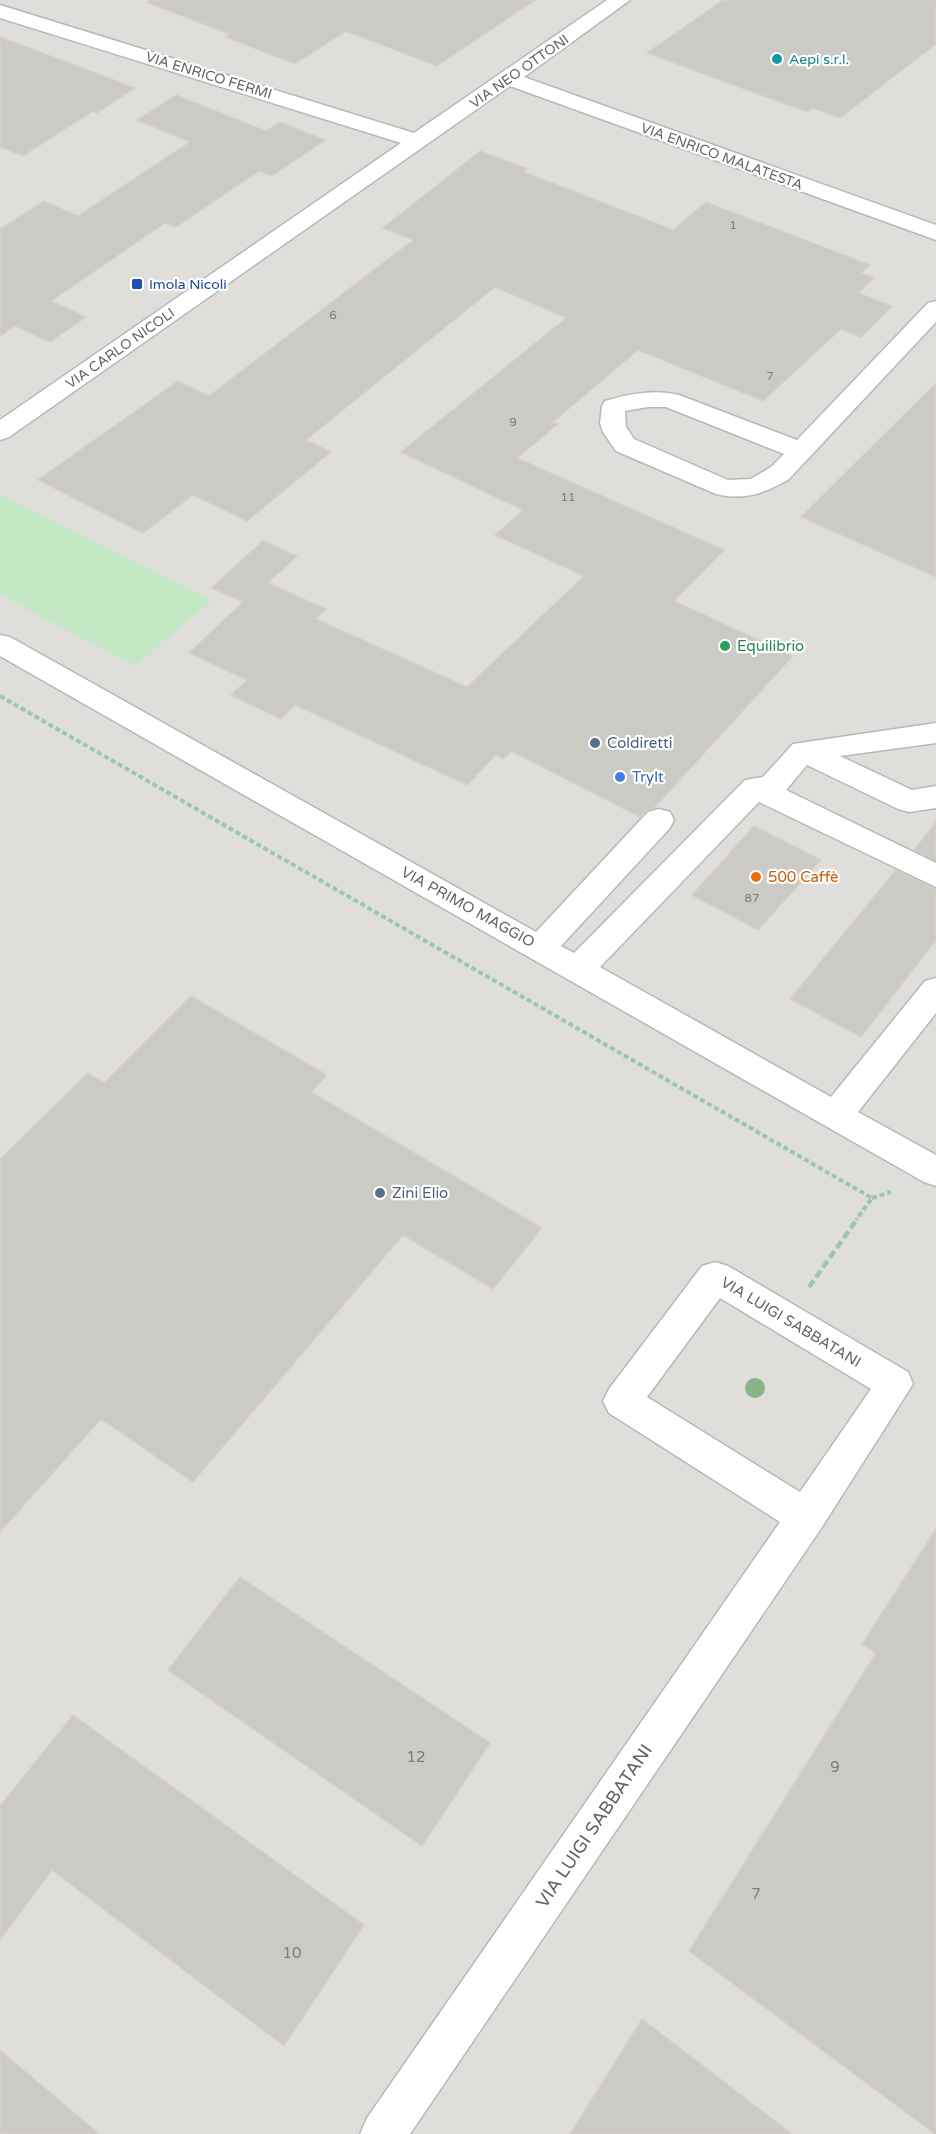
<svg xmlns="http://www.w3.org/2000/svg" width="936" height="2134" viewBox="0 0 936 2134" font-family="'Varela Round',sans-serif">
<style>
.industrial{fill:#e0deda}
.green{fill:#c5e8c5}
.building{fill:#cccac5;stroke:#d6d1c6;stroke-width:1.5}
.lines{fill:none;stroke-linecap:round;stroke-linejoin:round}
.minor-casing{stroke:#b5b8bc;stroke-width:3}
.path-far1{stroke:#9cc7a9;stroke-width:4;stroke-dasharray:5 3;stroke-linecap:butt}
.path{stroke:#9cc7a9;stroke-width:4.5;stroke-dasharray:8 4;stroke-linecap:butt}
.minor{fill:#fff;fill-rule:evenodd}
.tree{fill:#89b387}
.culture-dot{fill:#0f9aa8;stroke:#fff;stroke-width:2}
.transit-dot{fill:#1a4fb4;stroke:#fff;stroke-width:2}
.leisure-dot{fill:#2e9e5b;stroke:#fff;stroke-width:2}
.service-dot{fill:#5c6f8a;stroke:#fff;stroke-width:2}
.shop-dot{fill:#3f7fe0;stroke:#fff;stroke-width:2}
.food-dot{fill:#e8710a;stroke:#fff;stroke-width:2}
.labels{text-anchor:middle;stroke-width:4.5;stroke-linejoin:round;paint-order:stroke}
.number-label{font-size:12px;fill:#7a7d7f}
.far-culture-label{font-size:14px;fill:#0d838f;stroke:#fff;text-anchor:start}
.far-street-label{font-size:14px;fill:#5f6368;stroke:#fff}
.far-transit-label{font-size:14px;fill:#164399;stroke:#fff;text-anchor:start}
.leisure-label{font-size:15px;fill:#27864d;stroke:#fff;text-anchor:start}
.service-label{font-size:15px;fill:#4e5e75;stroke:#fff;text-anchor:start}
.shop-label{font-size:15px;fill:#366cbe;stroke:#fff;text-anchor:start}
.food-label{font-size:15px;fill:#c56008;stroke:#fff;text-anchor:start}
.street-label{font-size:15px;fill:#5f6368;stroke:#fff}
.near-number-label{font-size:15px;fill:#7a7d7f}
.near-street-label{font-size:18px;fill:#5f6368;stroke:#fff}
</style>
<rect width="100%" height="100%" fill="#f1efe8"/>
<rect class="industrial" x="0" y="0" width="936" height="2134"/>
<path class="green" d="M0,495L212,600L135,666L0,595Z"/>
<g class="building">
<path d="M149,0H535L437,66L346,31L295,64L226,37L230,34L148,3Z"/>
<path d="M723,0H936V44L840,118L813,108L807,112L647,53Z"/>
<path d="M0,37L135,88L97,113L93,111L23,156L0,147Z"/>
<path d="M176,95L266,131L280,122L325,140L272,176L259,171L176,227L165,223L51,301L86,317L50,342L15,326L0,336V229L44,201L78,216L190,142L137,120Z"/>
<path d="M480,151L528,169L524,172L673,230L706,202L870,265L861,273L874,278L858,293L892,306L861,337L841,329L763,401L638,350L553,422L558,424L517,458L724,550L674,601L793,656L654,808L646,810L640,817L511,751L504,759L496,755L467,785L295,705L281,719L231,695L247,680L189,653L243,602L211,588L263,541L297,556L268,583L326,609L316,619L467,687L584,576L495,535L523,510L401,452L566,318L495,287L306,440L331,452L247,521L193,495L143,533L38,480L178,381L209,396L413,240L383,228Z"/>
<path d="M936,383V577L801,517Z"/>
<path d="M936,822V861L914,850Z"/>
<path d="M754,826L821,860L758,930L692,895Z"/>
<path d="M896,870L936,889V940L861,1037L790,999Z"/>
<path d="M191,996L327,1075L311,1092L542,1228L493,1289L403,1235L193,1482L101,1419L0,1532V1159L88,1073L104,1083Z"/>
<path d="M936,1529V2134H935L689,1951L876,1653L862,1644Z"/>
<path d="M240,1577L490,1743L422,1846L168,1670Z"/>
<path d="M73,1715L364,1925L284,2046L52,1870L0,1940V1806Z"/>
<path d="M642,2019L792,2134H570Z"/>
<path d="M0,2050L99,2134H0Z"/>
</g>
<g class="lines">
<g class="minor-casing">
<g id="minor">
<path d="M607,0H630L524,77L936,225V240L510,86L9,437L0,440V420L401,143L0,18V5L414,133Z"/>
<path d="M936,301V322L789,479C765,493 745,501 716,494L616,451L603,432L600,423L602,406L605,401C629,394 654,389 679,395L797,440L928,303ZM648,407H666L784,454L771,467L751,479L728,480L634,439L626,427L625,411Z"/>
<path d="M0,635L10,637L536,932L648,812L659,809L670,812L674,820L670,828L561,946L574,953L745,780L763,777L793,744L936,723V743L840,756L912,790L936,786V808L909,812L898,809L807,765L786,790L936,863V887L759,802L600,967L831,1097L925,981L936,978V1013L858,1112L936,1155V1186L924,1182L0,656Z"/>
<path d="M715,1262L728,1266L908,1372L913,1384L820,1530L410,2134H360L367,2118L780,1522L609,1413L603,1401L609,1389L702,1266ZM720,1298L871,1389L800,1492L647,1397Z"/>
</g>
</g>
<g class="path-far1">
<path d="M0,696L872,1198L856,1220"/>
<path d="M872,1198L891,1192"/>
</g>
<path class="path" d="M809,1287L858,1218"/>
<use href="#minor" class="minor"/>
</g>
<circle class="tree" cx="755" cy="1388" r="10"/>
<circle class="culture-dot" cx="777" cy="59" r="6"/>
<rect class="transit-dot" x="131" y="278" width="12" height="12" rx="3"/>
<circle class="leisure-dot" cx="725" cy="646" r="6"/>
<g class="service-dot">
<circle cx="595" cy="743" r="6"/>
<circle cx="380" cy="1193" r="6"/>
</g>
<circle class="shop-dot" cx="620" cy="777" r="6"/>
<circle class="food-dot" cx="756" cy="877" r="6"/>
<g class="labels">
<g class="number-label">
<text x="733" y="229">1</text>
<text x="333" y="319">6</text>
<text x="770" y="380">7</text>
<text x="513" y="426">9</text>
<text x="568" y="501">11</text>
<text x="752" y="902">87</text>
</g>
<g class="far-culture-label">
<text x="789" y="64">Aepi s.r.l.</text>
</g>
<g class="far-street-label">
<text transform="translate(519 71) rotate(-35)" y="5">VIA NEO OTTONI</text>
<text transform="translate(209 75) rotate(17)" y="5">VIA ENRICO FERMI</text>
<text transform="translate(722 156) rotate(20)" y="5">VIA ENRICO MALATESTA</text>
<text transform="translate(120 348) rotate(-35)" y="5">VIA CARLO NICOLI</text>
</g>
<g class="far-transit-label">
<text x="149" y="289">Imola Nicoli</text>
</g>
<g class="leisure-label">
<text x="737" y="651">Equilibrio</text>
</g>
<g class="service-label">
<text x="607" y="748">Coldiretti</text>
<text x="392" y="1198">Zini Elio</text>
</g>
<g class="shop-label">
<text x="632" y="782">TryIt</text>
</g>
<g class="food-label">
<text x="768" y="882">500 Caffè</text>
</g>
<g class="street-label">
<text transform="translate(468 907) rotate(29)" y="5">VIA PRIMO MAGGIO</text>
<text transform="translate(791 1322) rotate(31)" y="5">VIA LUIGI SABBATANI</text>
</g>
<g class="near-number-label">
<text x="416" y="1762">12</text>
<text x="835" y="1772">9</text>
<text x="756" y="1899">7</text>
<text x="292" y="1958">10</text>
</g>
<g class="near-street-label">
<text transform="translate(594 1826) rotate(-56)" y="6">VIA LUIGI SABBATANI</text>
</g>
</g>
</svg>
